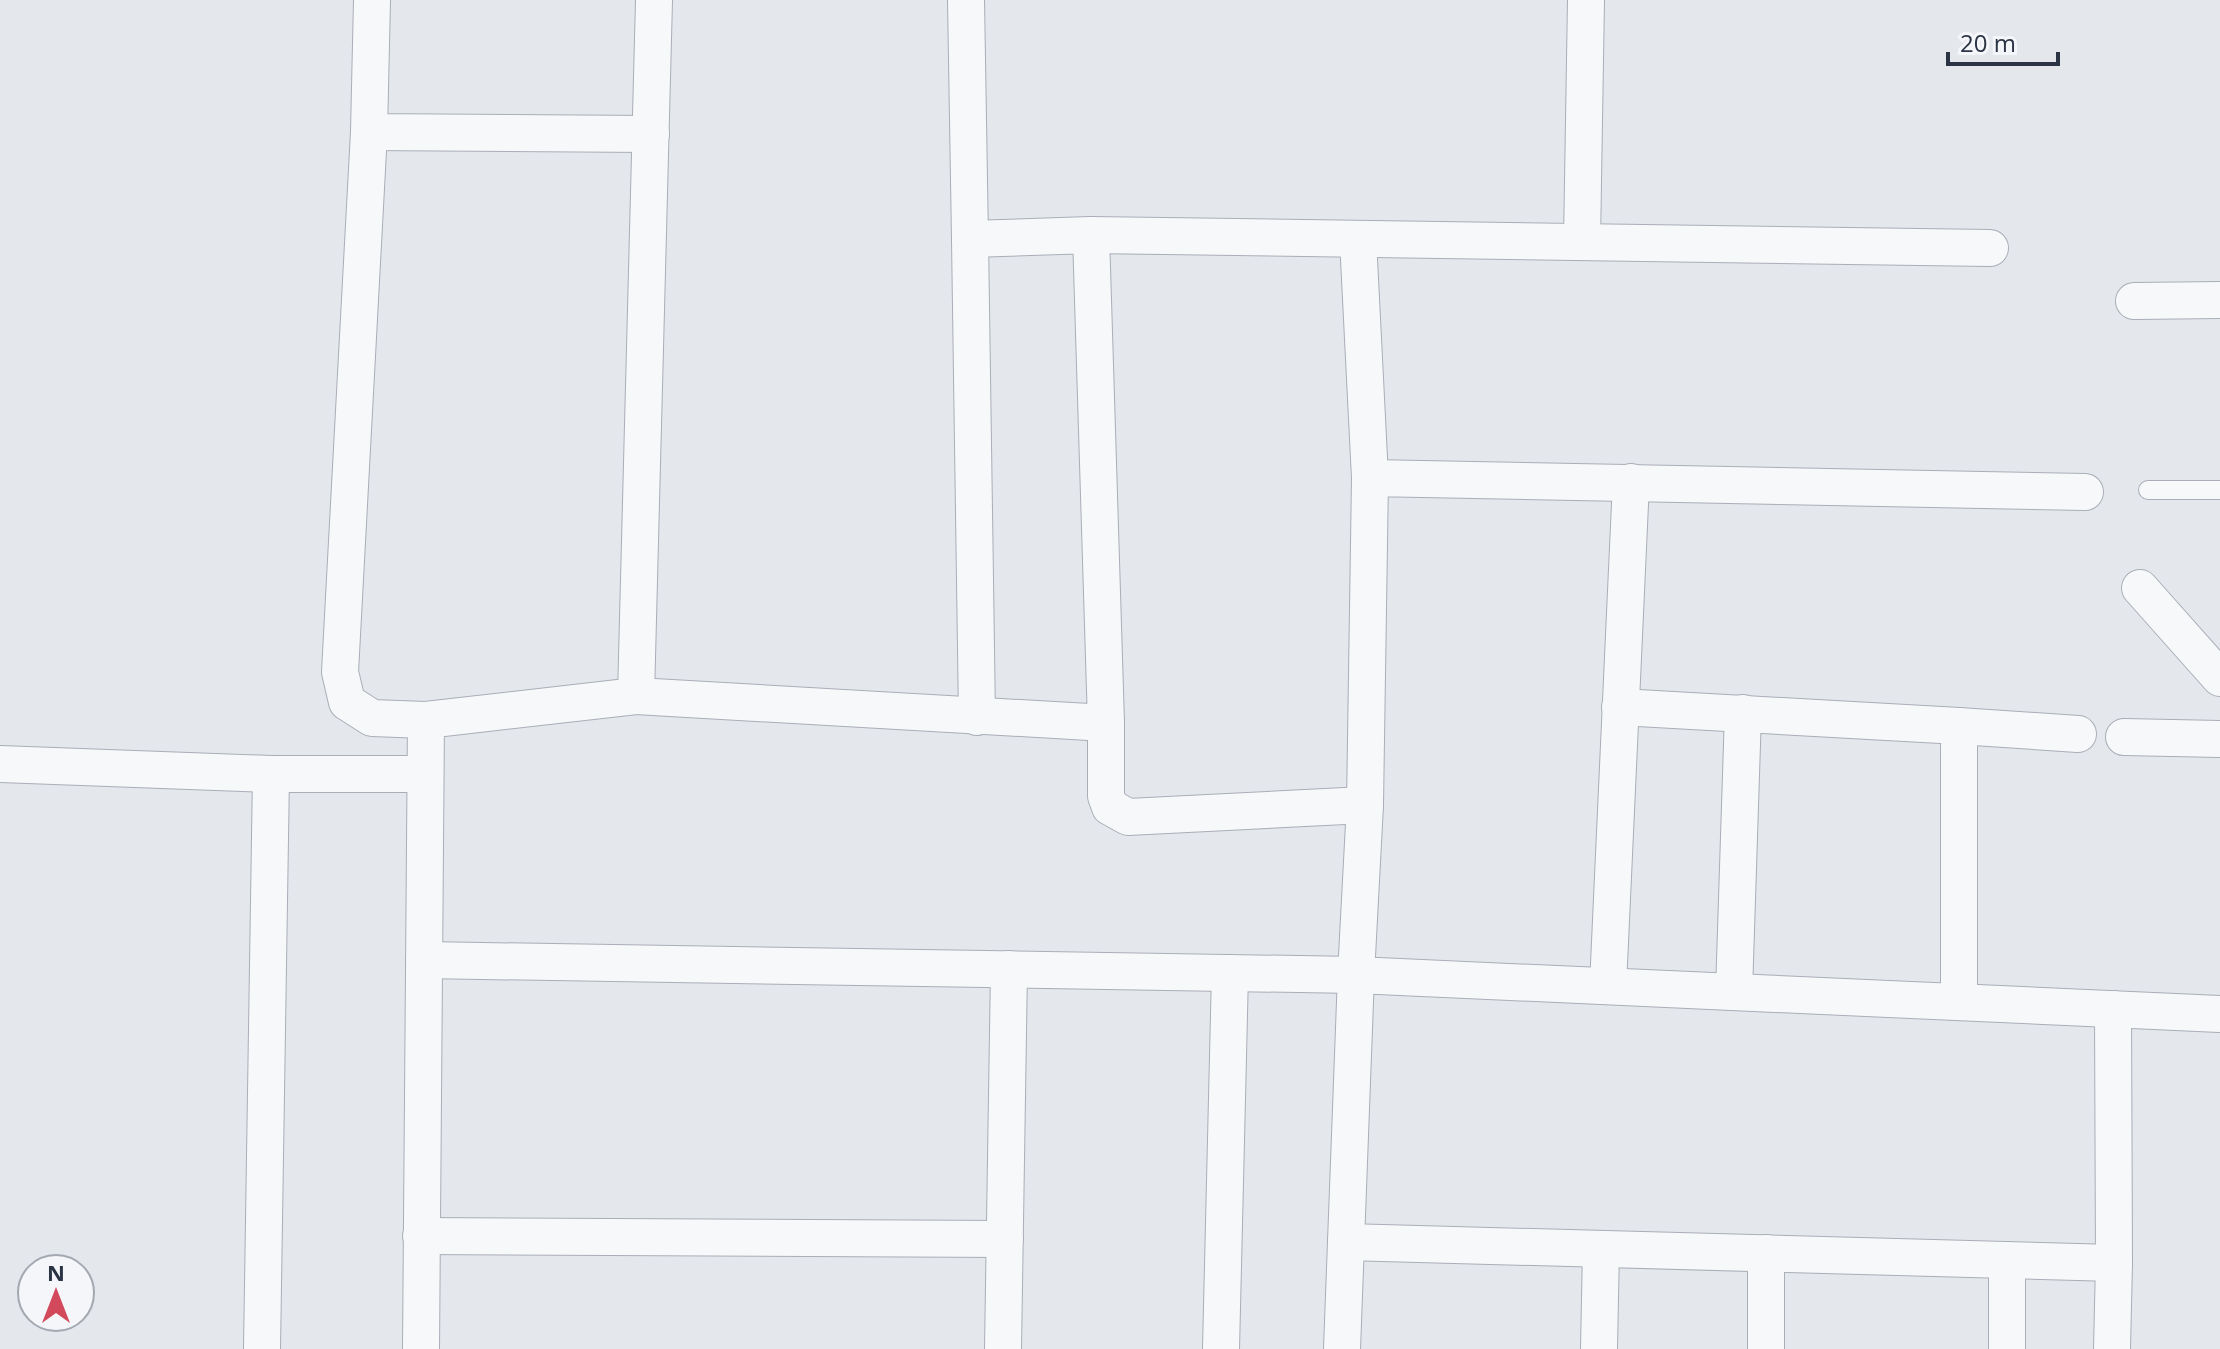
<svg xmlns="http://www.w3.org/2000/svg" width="2220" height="1349" viewBox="0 0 2220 1349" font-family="'Open Sans',sans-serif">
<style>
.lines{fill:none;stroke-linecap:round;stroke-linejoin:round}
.lane-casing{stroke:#a9aeb7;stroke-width:20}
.street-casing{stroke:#a9aeb7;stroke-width:38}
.lane{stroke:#f7f8fa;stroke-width:18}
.street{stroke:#f7f8fa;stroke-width:36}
</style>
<rect width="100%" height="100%" fill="#e4e7ec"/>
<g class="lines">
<g class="lane-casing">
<path id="lane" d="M2148,490H2220"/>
</g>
<g class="street-casing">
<g id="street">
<path d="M372,0L369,132L651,134"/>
<path d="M369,132L340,672L347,702L372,718L426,720"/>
<path d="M1091,235L1990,248"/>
<path d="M970,239L977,717"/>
<path d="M1358,239L1370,478"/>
<path d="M1582,242L1586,0"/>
<path d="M2134,301L2220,300"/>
<path d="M2085,492L1370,478L1365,805L1356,975L2220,1014"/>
<path d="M2140,588L2220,678"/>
<path d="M636,696L1106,723L1091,235L970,239L966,0"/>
<path d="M1620,707L1959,726V1002"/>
<path d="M1106,723V796L1110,807L1128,817L1365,805"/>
<path d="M1959,726L2078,734"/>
<path d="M2124,737L2220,739"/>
<path d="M0,764L271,774H425"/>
<path d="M424,960L1356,975L1342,1349"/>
<path d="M1608,986L1631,482"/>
<path d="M1734,992L1743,713"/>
<path d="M421,1236L1005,1239"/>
<path d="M1346,1242L2114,1263"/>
<path d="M1766,1253V1349"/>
<path d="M2007,1260V1349"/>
<path d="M262,1349L271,774"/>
<path d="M421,1349L426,720L636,696L654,0"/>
<path d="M1003,1349L1009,969"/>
<path d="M1221,1349L1230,973"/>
<path d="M1599,1349L1601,1249"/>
<path d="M2112,1349L2114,1263L2113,1009"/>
</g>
</g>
<use href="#lane" class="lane"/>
<use href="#street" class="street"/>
</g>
<g transform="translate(56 1293)"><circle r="38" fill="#f4f6f9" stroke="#a4a8b1" stroke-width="2"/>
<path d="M0-6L14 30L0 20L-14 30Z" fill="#d1495b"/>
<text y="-12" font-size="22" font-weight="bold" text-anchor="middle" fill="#2b3445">N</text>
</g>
<path d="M1948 52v12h110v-12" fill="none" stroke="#2b3445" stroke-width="4"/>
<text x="1960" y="52" font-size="24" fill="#2b3445" stroke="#f4f6f9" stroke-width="6" paint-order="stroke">20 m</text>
</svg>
